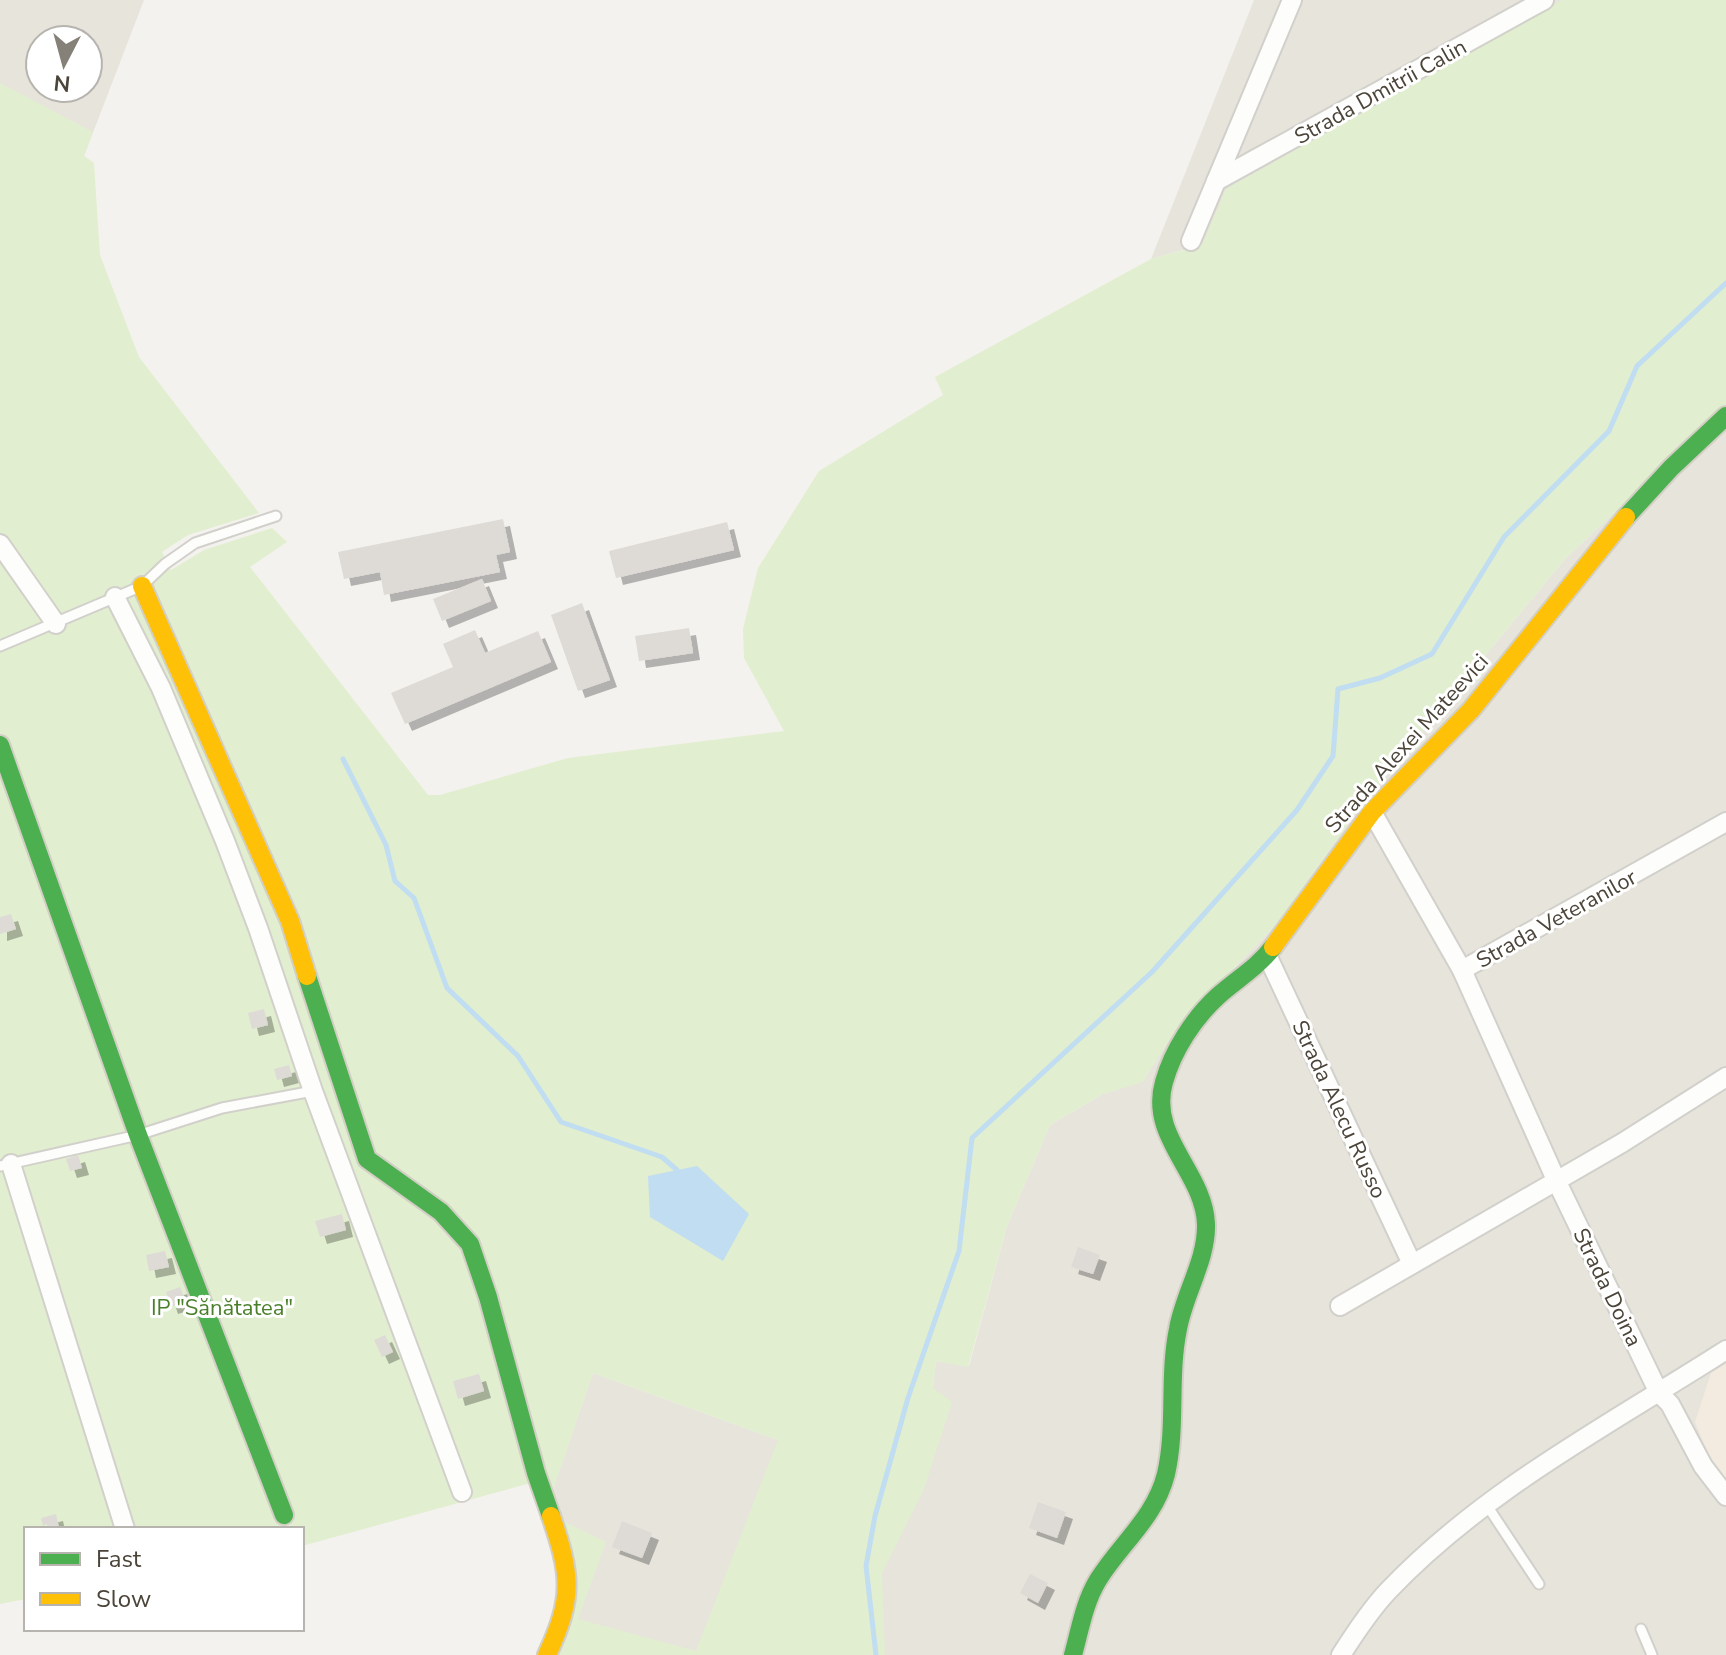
<svg xmlns="http://www.w3.org/2000/svg" width="1726" height="1655" viewBox="0 0 1726 1655" font-family="'Nunito Sans',sans-serif">
<style>
.residential{fill:#e7e4dc;fill-rule:evenodd}
.commercial{fill:#f3ebdf}
.green{fill:#e1eecf}
.water{fill:#c0ddf1}
.lines{fill:none;stroke-linecap:round;stroke-linejoin:round}
.stream{stroke:#c0ddf1;stroke-width:5}
.building{fill:#dedbd6;filter:url(#shadow)}
.lane-casing{stroke:#d2d0cb;stroke-width:13}
.street-casing{stroke:#d2d0cb;stroke-width:22}
.fast-casing{stroke:#d3cfc5;stroke-width:22}
.slow-casing{stroke:#d3cfc5;stroke-width:22}
.lane{stroke:#fdfdfc;stroke-width:9}
.street{stroke:#fdfdfc;stroke-width:18}
.fast{stroke:#4caf50;stroke-width:18}
.slow{stroke:#ffc107;stroke-width:18}
.labels{text-anchor:middle;stroke-width:6;stroke-linejoin:round;paint-order:stroke}
.street-label{font-size:22px;fill:#4b4439;stroke:#fff}
.park-label{font-size:22px;fill:#4a7f2a;stroke:#fff}
</style>
<defs>
<filter id="shadow"><feDropShadow dx="7" dy="7" stdDeviation="0" flood-color="#0004"/></filter>
</defs>
<rect width="100%" height="100%" fill="#f4f2ee"/>
<g class="residential">
<path d="M0,0H144L84,156L0,108ZM40,40H88V88H40Z"/>
<path d="M1254,0H1708L1225,238L1151,259Z"/>
<path d="M1726,408V1655H543L555,1616L559,1564L552,1492L593,1373L778,1440L933,1388L936,1361L969,1366L1007,1226L1050,1125L1103,1094L1143,1081L1176,1029L1280,920L1360,807L1566,558Z"/>
</g>
<path class="commercial" d="M1726,1364V1484L1715,1471L1695,1422L1711,1373Z"/>
<path class="green" d="M1562,0H1726V408L1566,558L1360,807L1280,920L1176,1029L1143,1082L1103,1094L1050,1125L1007,1226L968,1367L936,1361L933,1388L952,1402L924,1489L882,1573L885,1655H554L563,1521L606,1542L578,1619L696,1651L778,1440L593,1373L552,1493L531,1483L302,1546V1529H26V1599L0,1604V83L93,132L84,156L94,163L100,255L139,357L259,513L188,535L162,552L171,570L204,550L272,528L287,542L250,567L428,795H440L568,758L784,731L744,658L743,629L758,568L819,471L943,395L935,377L1151,259L1202,245L1226,189Z"/>
<path class="water" d="M697,1166L749,1214L723,1261L650,1217L648,1176Z"/>
<g class="lines">
<g class="stream">
<path d="M343,759L386,845L395,881L414,898L447,988L518,1056L561,1122L662,1157L677,1170"/>
<path d="M876,1655L866,1566L875,1516L908,1398L959,1251L972,1138L1152,972L1297,810L1333,756L1338,689L1380,678L1432,654L1504,537L1609,431L1637,366L1726,283"/>
</g>
</g>
<g class="building">
<path d="M503,519L510,552L496,555L500,572L384,595L380,572L344,579L338,552Z"/>
<path d="M727,522L734,550L616,578L609,551Z"/>
<path d="M482,579L491,601L442,621L433,599Z"/>
<path d="M582,603L610,680L578,691L551,615Z"/>
<path d="M689,628L693,653L639,661L635,636Z"/>
<path d="M475,630L485,653L538,631L551,662L405,724L391,693L453,667L443,644Z"/>
<path d="M11,914L16,929L0,934V917Z"/>
<path d="M264,1009L268,1025L252,1029L248,1013Z"/>
<path d="M289,1065L292,1076L277,1080L274,1069Z"/>
<path d="M78,1155L82,1168L70,1171L66,1159Z"/>
<path d="M342,1214L346,1230L320,1237L315,1221Z"/>
<path d="M1078,1247L1100,1255L1093,1274L1071,1267Z"/>
<path d="M165,1251L169,1267L149,1271L146,1255Z"/>
<path d="M180,1287L186,1302L171,1307L166,1292Z"/>
<path d="M385,1335L393,1352L382,1357L374,1340Z"/>
<path d="M479,1374L484,1391L458,1399L453,1381Z"/>
<path d="M1038,1502L1066,1512L1057,1538L1029,1528Z"/>
<path d="M56,1514L59,1528L48,1529L47,1524L43,1526L41,1518Z"/>
<path d="M622,1521L652,1533L642,1558L612,1547Z"/>
<path d="M1030,1574L1048,1583L1038,1603L1020,1593Z"/>
</g>
<g class="lines">
<g class="lane-casing">
<g id="lane">
<path d="M0,646L142,586L165,564L195,543L276,516"/>
<path d="M0,1166L138,1135L222,1108L313,1091"/>
<path d="M1486,1504L1539,1584"/>
<path d="M1641,1629L1652,1655"/>
</g>
</g>
<g class="street-casing">
<g id="street">
<path d="M1216,181L1544,0"/>
<path d="M1191,241L1292,0"/>
<path d="M0,544L56,624"/>
<path d="M115,597L161,688L225,841L258,928L313,1091L462,1492"/>
<path d="M1372,812L1462,970L1557,1182L1659,1393L1670,1404L1703,1466L1726,1496"/>
<path d="M1267,955L1412,1264"/>
<path d="M1462,970L1726,822"/>
<path d="M11,1164L125,1529"/>
<path d="M1340,1306L1622,1143L1726,1077"/>
<path d="M1341,1655C1355,1633 1370,1610 1388,1591C1484,1490 1609,1425 1726,1350"/>
</g>
</g>
<g class="fast-casing">
<g id="fast">
<path d="M1626,517L1671,468L1726,416"/>
<path d="M0,745L138,1135L284,1515"/>
<path d="M307,976L367,1159L441,1212L470,1244L488,1297L536,1473L551,1516"/>
<path d="M1073,1655C1080,1630 1084,1603 1098,1580C1121,1543 1155,1518 1166,1474C1177,1426 1168,1377 1178,1329C1184,1294 1207,1260 1206,1224C1204,1172 1148,1137 1164,1082C1173,1050 1194,1018 1218,996C1237,979 1258,967 1273,947"/>
</g>
</g>
<g class="slow-casing">
<g id="slow">
<path d="M142,586L290,921L307,976"/>
<path d="M1273,947L1372,812L1471,710L1626,517"/>
<path d="M547,1655C574,1597 571,1575 551,1516"/>
</g>
</g>
<use href="#lane" class="lane"/>
<use href="#street" class="street"/>
<use href="#fast" class="fast"/>
<use href="#slow" class="slow"/>
</g>
<g class="labels">
<g class="street-label">
<text transform="translate(1380 91) rotate(-29)" y="8">Strada Dmitrii Calin</text>
<text transform="translate(1406 743) rotate(-48)" y="8">Strada Alexei Mateevici</text>
<text transform="translate(1556 918) rotate(-29)" y="8">Strada Veteranilor</text>
<text transform="translate(1340 1109) rotate(65)" y="8">Strada Alecu Russo</text>
<text transform="translate(1608 1287) rotate(64)" y="8">Strada Doina</text>
</g>
<g class="park-label">
<text x="222" y="1315">IP "Sănătatea"</text>
</g>
</g>
<rect x="24" y="1527" width="280" height="104" fill="#ffffff" stroke="#b7b4b0" stroke-width="2"/>
<rect x="40" y="1553" width="40" height="12" fill="#4caf50" stroke="#b7b4b0" stroke-width="2"/>
<text x="96" y="1567" font-size="24" fill="#4b4439">Fast</text>
<rect x="40" y="1593" width="40" height="12" fill="#ffc107" stroke="#b7b4b0" stroke-width="2"/>
<text x="96" y="1607" font-size="24" fill="#4b4439">Slow</text>
<g transform="translate(64 64) rotate(186)"><circle r="38" fill="#ffffff" stroke="#b7b4b0" stroke-width="2"/>
<path d="M0-6L14 30L0 20L-14 30Z" fill="#868178"/>
<text y="-12" font-size="22" font-weight="bold" text-anchor="middle" fill="#4b4439">N</text>
</g>
</svg>
